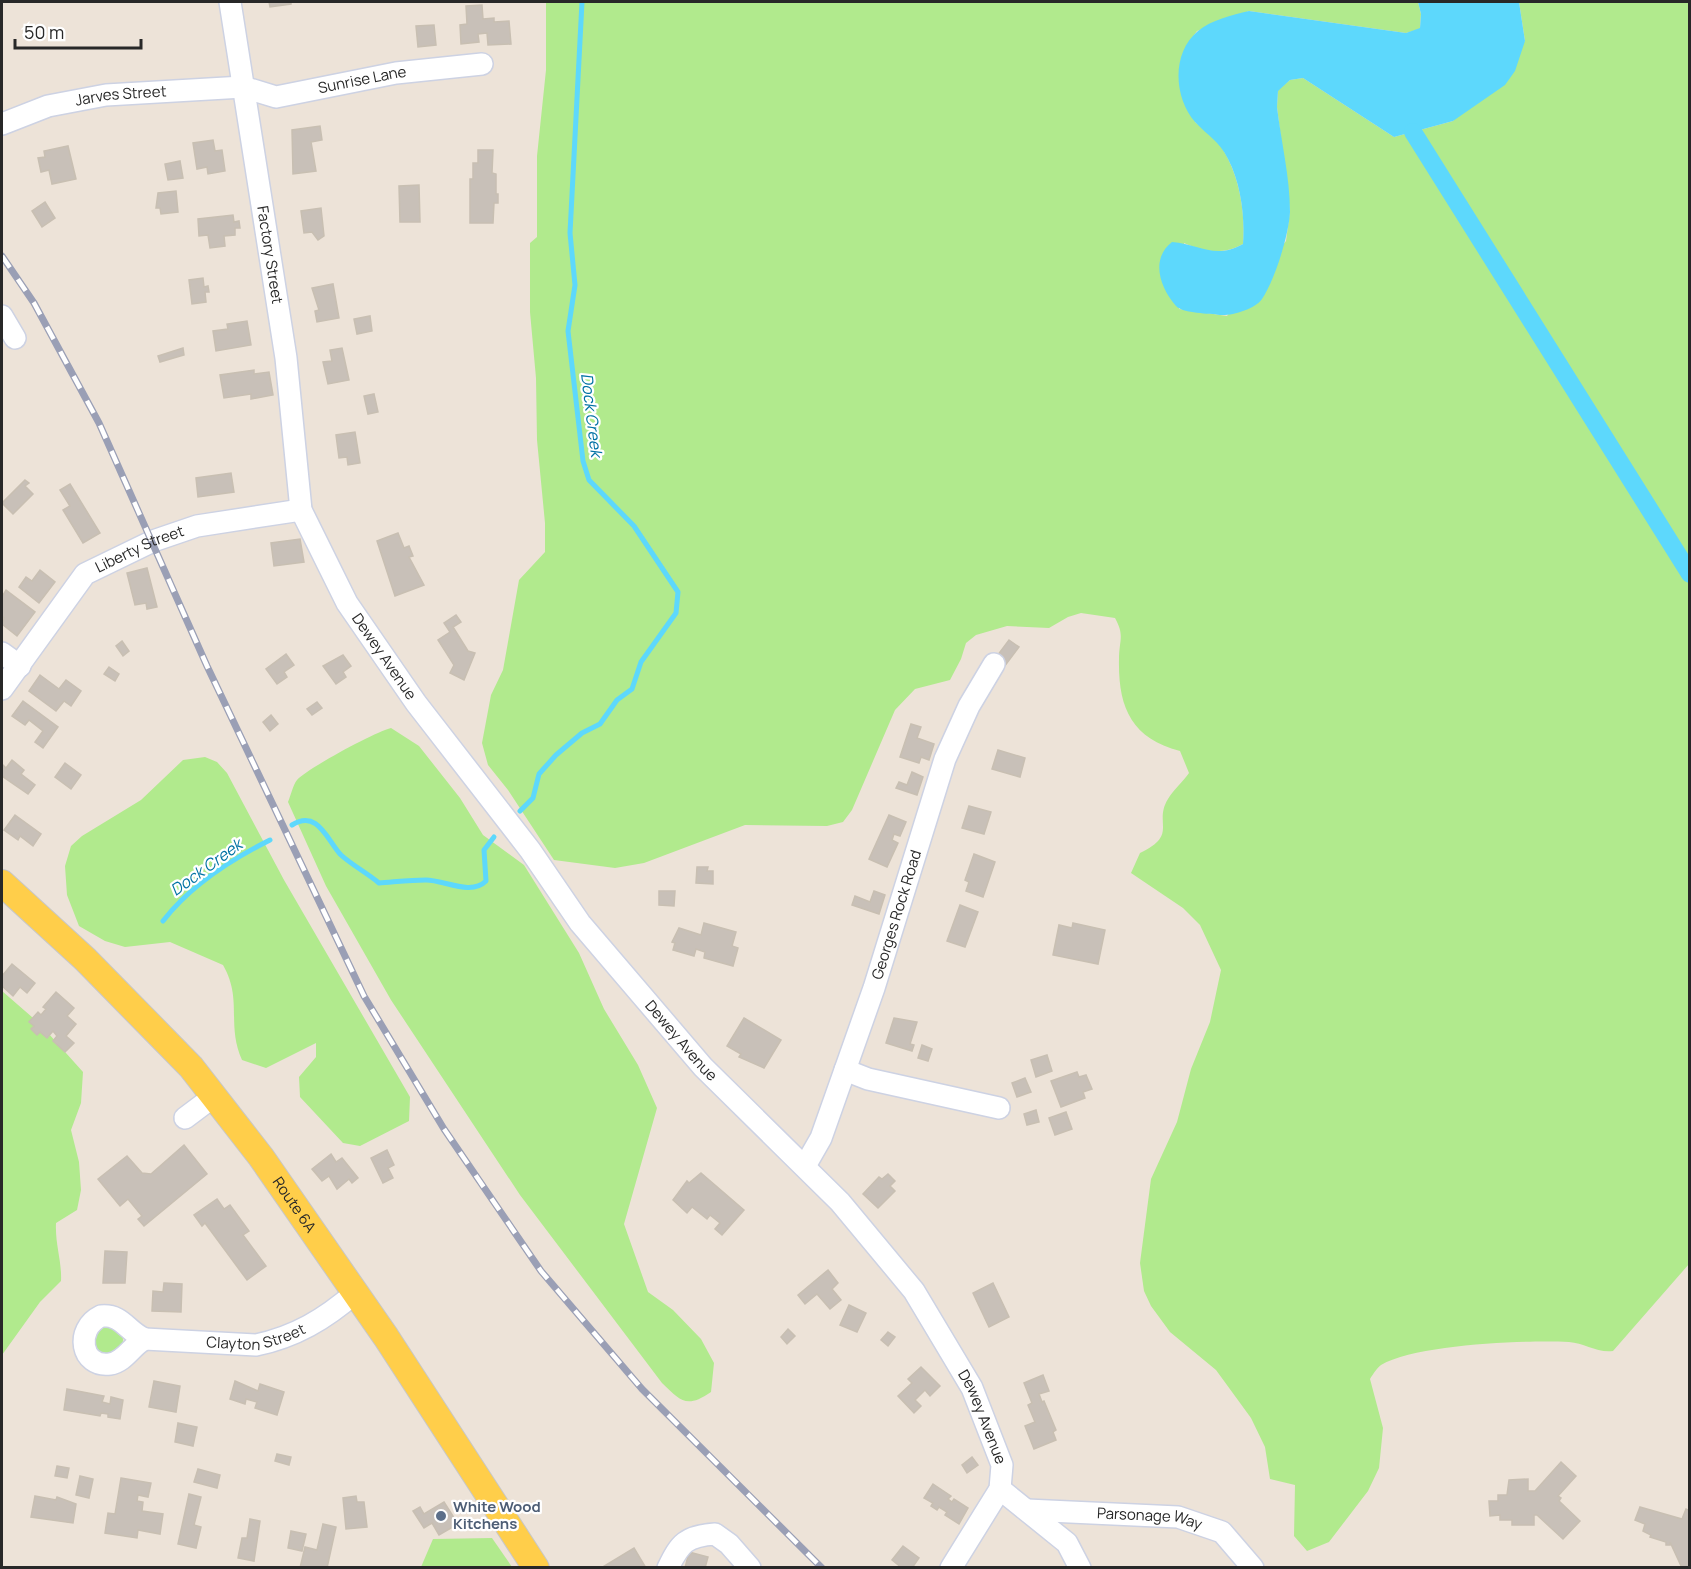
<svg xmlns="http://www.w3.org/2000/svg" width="1691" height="1569" viewBox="0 0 1691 1569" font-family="Manrope,sans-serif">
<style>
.green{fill:#b1ea8d}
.water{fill:#5dd8fc}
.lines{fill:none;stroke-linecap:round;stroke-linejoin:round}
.stream{stroke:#5dd8fc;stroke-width:5}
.canal{stroke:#5dd8fc;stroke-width:18}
.building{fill:#c8c0b8;stroke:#c8bfb2;stroke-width:1.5}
.minor-casing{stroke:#cdd2e3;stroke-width:24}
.major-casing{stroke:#c7c7c7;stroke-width:28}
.minor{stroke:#fff;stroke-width:21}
.major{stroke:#ffce4a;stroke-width:26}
.rail-casing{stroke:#9a9fb5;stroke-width:7}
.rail{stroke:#fff;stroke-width:4.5;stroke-dasharray:14;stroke-linecap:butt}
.service-dot{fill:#5c6f8a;stroke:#fff;stroke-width:2}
.labels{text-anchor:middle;stroke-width:4.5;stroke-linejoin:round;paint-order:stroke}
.street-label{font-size:15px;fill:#282828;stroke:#fff}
.service-label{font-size:15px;font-weight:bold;fill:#4e5e75;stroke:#fff;text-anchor:start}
.water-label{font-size:16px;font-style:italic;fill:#0072a4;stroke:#fff}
</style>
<rect width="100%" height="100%" fill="#ede3d8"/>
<g class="green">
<path d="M546,2H1418L1421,14L1420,29L1406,33L1249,11L1197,31L1189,42L1195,122C1202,128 1211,133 1217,141C1238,168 1246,210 1243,244C1223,255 1204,252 1184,243L1179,309L1227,316L1286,241L1290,211L1277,107L1278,90L1290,80L1303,78L1394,137L1453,121L1525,41L1519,2H1689V1264L1613,1351C1597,1353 1584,1343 1569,1342C1525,1340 1418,1344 1381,1365C1377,1368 1373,1374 1370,1379L1383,1428L1379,1468L1368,1491L1329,1542L1307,1551L1294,1536L1295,1485L1270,1479L1265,1447L1251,1418L1216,1370L1170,1332L1151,1306L1144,1291L1140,1263L1151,1179L1177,1122L1191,1069L1210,1022L1221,970L1200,925L1183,908L1131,873L1140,853C1179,835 1153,823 1168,799C1173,790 1183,782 1189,773L1180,751C1131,738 1118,707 1119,659C1119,640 1125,636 1115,618L1081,613L1068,617L1049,628L1007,626L976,635L966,643L961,659L950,680L915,689L895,710L852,810L843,822L827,826L745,825L644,863L615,868L554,860L508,790L488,765L482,743L491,695L503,670L519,580L545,552V523L537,440L536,378L530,312V243L537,237V156L546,70Z"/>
<path d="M391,728L419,746L460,798L483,835L524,865L579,953L604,1009L638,1065L657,1108L624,1224L648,1292L673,1310L701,1339L714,1363L711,1392C686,1409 681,1401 662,1383L520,1195L391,1000L326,886L288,802C291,795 293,785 297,780C308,768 375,732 391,728Z"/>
<path d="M205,757L217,762L227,773L284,880L410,1097L409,1121L360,1146L343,1143L300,1097L299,1077L316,1057V1043L266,1068L242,1060C226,1024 243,1000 223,965L170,942L125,947L105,941L79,926L67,895L65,866L71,846L82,836L141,800L183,760Z"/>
<path d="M2,991L40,1024L83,1072L81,1103L71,1130L79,1162L81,1190L77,1210L56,1223C55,1245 62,1261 61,1281L40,1302L2,1355Z"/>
<circle cx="108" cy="1340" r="15"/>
<path d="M492,1538L512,1567H421L433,1539Z"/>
</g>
<path class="water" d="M1418,2H1519L1525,41L1515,71L1505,85L1453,121L1394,137L1303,78L1290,80L1278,91L1277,107C1281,141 1290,177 1290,212C1289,234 1275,280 1262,299C1255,309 1232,316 1220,315C1209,313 1184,314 1176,306C1160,288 1150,259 1172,242C1199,244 1215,260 1243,244C1245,217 1241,184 1228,159C1219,141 1208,136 1195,122C1174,98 1171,53 1198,31C1211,20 1232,15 1249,11L1406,33L1420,28L1421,14Z"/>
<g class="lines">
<g class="stream">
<path d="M520,811L533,798L539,774L556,755L582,733L600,724L617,700L632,689L641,662L676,613L678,592L634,526L589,480L583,461L568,331L575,285L570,233L582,2"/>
<path d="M292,825C318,809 327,840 341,855C352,865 367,873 379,883C394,882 411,880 426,880C444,880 471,896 486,881L484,850L494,837"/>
<path d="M163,921C190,886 230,860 270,840"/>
</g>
<path class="canal" d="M1413,132L1690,574"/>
</g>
<g class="building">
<path d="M269,2H291V4L270,7Z"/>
<path d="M482,5L483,19L494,18V22L509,21L511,44L488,45L487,33L478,34L479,42L461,44L460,25L467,24L466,6Z"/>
<path d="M434,25L436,45L418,47L416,26Z"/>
<path d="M320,126L322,140L311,142L316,171L293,174L292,130Z"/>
<path d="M213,140L215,151L222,150L225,171L208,174L207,167L197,169L193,143Z"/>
<path d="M68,146L76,179L52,184L49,170L41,172L38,158L45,157L44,151Z"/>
<path d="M478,150H493L492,173L496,174V194H498V203H494L493,223H470V179H473V163H478Z"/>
<path d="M180,161L183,178L168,180L165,164Z"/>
<path d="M419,185L420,222H400L399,186Z"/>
<path d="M176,191L178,212L161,214L160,208H156L158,193Z"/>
<path d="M45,202L55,218L42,227L32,211Z"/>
<path d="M321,208L324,236L318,240L312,232L304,233L301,211Z"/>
<path d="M233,215L234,222L239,221L240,228H235V235L224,236L225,246L210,248L208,235L199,236L198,219Z"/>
<path d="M203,278L204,287L208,286L209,292H205L206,302L192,304L189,280Z"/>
<path d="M333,284L339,318L317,322L315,311L319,310L312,288Z"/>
<path d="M370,316L372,331L357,334L354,319Z"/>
<path d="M247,321L251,345L216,351L213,331L228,329L227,324Z"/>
<path d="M183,348L184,355L160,362L158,356Z"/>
<path d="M342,348L349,380L328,384L323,362L332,361L330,350Z"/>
<path d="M254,370V374L269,372L273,395L251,399V394L224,398L220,375Z"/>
<path d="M374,394L378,412L368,414L364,396Z"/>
<path d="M355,432L360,463L348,465L347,457L339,458L336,435Z"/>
<path d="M231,473L234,492L198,497L196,478Z"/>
<path d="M25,480L29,483L25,486L33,494L13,514L2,503Z"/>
<path d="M70,484L100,533L83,543L63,510L70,506L60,490Z"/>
<path d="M398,533L404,548L409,546L413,556L409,557L424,585L395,596L377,541Z"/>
<path d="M300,539L304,562L274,566L271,543Z"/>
<path d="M147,568L157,607L147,609L146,603L135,605L127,573Z"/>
<path d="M40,570L55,582L39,603L19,587L26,577L32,581Z"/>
<path d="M6,590L35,612L17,636L2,624L4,618L2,616V597Z"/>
<path d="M456,615L461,622L453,627L468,651L475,653L464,680L450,673L454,665L438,640L450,632L444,623Z"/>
<path d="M1009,640L1019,647L1004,667L994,660Z"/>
<path d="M122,641L129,651L123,656L116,646Z"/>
<path d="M286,654L294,665L284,672L287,677L277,684L266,669Z"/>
<path d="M343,655L351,666L343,672L346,677L336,684L323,666Z"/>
<path d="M109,667L119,674L115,681L104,674Z"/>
<path d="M40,675L59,689L66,680L81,691L71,706L64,701L56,711L29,691Z"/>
<path d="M23,701L58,727L43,748L35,742L43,731L29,720L25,725L12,716Z"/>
<path d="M317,702L322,708L312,715L307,709Z"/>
<path d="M271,715L278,724L270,731L263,722Z"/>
<path d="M911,724L921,727L917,738L934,744L929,760L921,757L919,763L900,757Z"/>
<path d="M998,750L1025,758L1020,777L992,769Z"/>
<path d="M12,760L24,770L21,774L35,785L28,794L2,776V764L6,768Z"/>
<path d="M65,763L81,775L71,789L55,777Z"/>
<path d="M912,772L923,777L917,795L896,788L899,782L907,785Z"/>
<path d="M969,806L991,812L984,834L962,828Z"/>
<path d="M15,815L41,834L33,846L20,836L18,840L4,830Z"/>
<path d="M889,815L906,822L900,836L894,834L892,840L898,843L887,867L869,859Z"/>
<path d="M974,854L995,862L983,897L966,891L969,882L965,880Z"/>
<path d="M697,867H708L707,871H713V884L696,883Z"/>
<path d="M659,891H675L674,906L659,905Z"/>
<path d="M874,891L885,895L879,914L852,905L855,896L870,902Z"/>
<path d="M960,905L978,912L965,947L947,941Z"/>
<path d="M704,923L736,932L732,946L738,948L733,966L704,958L705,952L696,949L694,956L673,950L675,943L672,942L679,928L701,935Z"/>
<path d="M1073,923L1105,930L1098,964L1053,955L1059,925L1072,928Z"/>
<path d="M12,964L35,983L27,993L20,987L13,996L2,986V976Z"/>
<path d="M56,992L74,1008L67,1016L76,1024L66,1036L74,1043L65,1052L53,1041L57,1036L53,1031L47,1038L40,1032L37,1035L31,1029L34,1026L29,1022L38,1012L41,1015L46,1009L43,1007Z"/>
<path d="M744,1018L781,1040L764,1068L739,1057L741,1054L727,1046Z"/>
<path d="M894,1018L917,1022L910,1044L914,1045L912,1051L886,1043Z"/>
<path d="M922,1045L932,1049L928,1061L918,1058Z"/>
<path d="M1047,1055L1052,1071L1036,1077L1031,1060Z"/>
<path d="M1077,1072L1079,1077L1086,1075L1092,1089L1083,1092L1085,1098L1061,1107L1051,1081Z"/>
<path d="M1025,1078L1031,1092L1017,1097L1012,1083Z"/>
<path d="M1036,1110L1039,1122L1027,1125L1024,1114Z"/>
<path d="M1066,1112L1072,1129L1055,1135L1049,1118Z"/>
<path d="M184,1145L207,1174L144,1226L138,1219L142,1216L128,1199L120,1206L98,1179L127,1156L142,1173L151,1174Z"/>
<path d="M387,1150L394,1165L388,1168L393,1178L383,1183L371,1158Z"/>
<path d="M331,1154L336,1162L342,1158L358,1178L352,1183L349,1179L337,1189L329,1176L322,1181L312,1169Z"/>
<path d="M701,1173L744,1210L722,1235L715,1229L720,1223L710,1215L707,1219L692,1207L687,1213L673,1200L687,1181L689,1183Z"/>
<path d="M888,1174L895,1181L890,1186L895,1191L878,1208L863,1194L879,1177L882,1179Z"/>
<path d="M217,1199L224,1209L230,1205L249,1231L243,1235L266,1266L247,1280L205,1223L202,1226L194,1215Z"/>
<path d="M105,1251L127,1252L125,1283H103Z"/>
<path d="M828,1270L838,1283L832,1289L841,1300L830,1309L817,1294L805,1304L798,1295Z"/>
<path d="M164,1283L182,1284L181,1312L152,1311L153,1291L163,1292Z"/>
<path d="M993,1283L1009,1317L989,1327L973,1293Z"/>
<path d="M849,1305L866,1313L857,1332L840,1325Z"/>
<path d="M788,1329L795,1336L787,1344L781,1337Z"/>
<path d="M888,1332L895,1337L888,1346L881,1340Z"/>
<path d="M921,1367L940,1386L930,1396L925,1390L915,1400L921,1406L914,1413L898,1396L912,1383L908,1379Z"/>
<path d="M1043,1375L1049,1391L1039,1394L1042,1402L1044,1401L1056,1430L1053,1432L1056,1440L1034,1449L1025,1426L1035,1422L1028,1405L1032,1403L1024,1383Z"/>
<path d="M154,1381L180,1386L176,1412L149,1407Z"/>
<path d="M235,1381L258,1391L260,1384L284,1392L277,1415L255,1408L257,1402L246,1399L245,1404L230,1399Z"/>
<path d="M67,1389L104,1396L102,1402L110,1404L111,1397L123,1400L120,1419L108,1417V1414L101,1413L100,1416L64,1410Z"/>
<path d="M178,1423L197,1427L193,1446L175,1442Z"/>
<path d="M277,1454L291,1457L289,1465L275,1461Z"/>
<path d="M972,1457L978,1465L967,1473L962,1465Z"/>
<path d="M1561,1462L1576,1476L1558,1496L1561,1498L1559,1501L1580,1521L1563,1539L1537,1515H1534V1525H1512V1520H1500V1515L1490,1516L1489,1501H1498V1495H1507L1509,1480L1528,1479V1491H1535Z"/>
<path d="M57,1466L69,1468L67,1478L55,1476Z"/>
<path d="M198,1469L220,1475L217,1488L194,1482Z"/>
<path d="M80,1476L93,1479L89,1498L76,1495Z"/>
<path d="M121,1478L151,1483L148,1497L138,1495L137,1501L143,1502L142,1511L163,1514L160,1534L138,1530L137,1538L105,1533L108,1513L115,1514Z"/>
<path d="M933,1484L951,1496L948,1499L952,1502L954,1499L968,1508L959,1524L945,1515L947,1512L939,1507L937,1510L931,1506L933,1503L924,1498Z"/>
<path d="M189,1494L201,1497L194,1525L201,1527L196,1548L178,1544Z"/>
<path d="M35,1496L56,1500L57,1497L76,1504L73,1523L31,1517Z"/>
<path d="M356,1496L357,1502H364L367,1527L346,1529L343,1498Z"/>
<path d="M444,1502L458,1524L439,1535L432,1523L424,1528L413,1511L420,1507L424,1514Z"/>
<path d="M1640,1507L1682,1519L1686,1509L1690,1511V1568H1682L1670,1542V1545H1666V1542L1650,1537L1651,1535L1643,1531L1645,1524L1635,1520Z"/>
<path d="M250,1519L260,1521L254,1561L238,1558L242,1538H247Z"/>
<path d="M323,1524L336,1527L327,1568H300L305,1547L317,1550Z"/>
<path d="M291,1531L306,1534L302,1551L288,1548Z"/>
<path d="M903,1546L919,1558L912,1568H902L892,1560Z"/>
<path d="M634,1548L646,1568H601Z"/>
<path d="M689,1552L708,1557L705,1568H685Z"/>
</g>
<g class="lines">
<g class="minor-casing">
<g id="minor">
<path id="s1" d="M230,2L286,358L301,510L347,603L416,703L530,850L580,923L703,1067L840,1202L914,1291L972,1388L1002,1465L1000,1489L951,1568"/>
<path id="s2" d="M2,124L48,106L106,95L243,87L276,97L396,73L482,64"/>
<path d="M2,316L15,338"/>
<path d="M2,653L20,666"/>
<path id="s3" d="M2,689L85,574L153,541L197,526L301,510"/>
<path d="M845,1070L868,1079L999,1108"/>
<path d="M185,1118L213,1097"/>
<path id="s4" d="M805,1166L821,1138L874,988L945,759L969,706L994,664"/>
<path d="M101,1316C123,1314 127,1332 145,1339C132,1345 125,1362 110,1364C81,1368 74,1329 101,1316Z"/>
<path id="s5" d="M145,1339L256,1345C295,1337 325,1319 355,1293"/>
<path d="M1000,1489L1067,1543L1080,1568"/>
<path id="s6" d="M1027,1510L1178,1517L1222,1532L1253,1568"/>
<path d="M668,1568C680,1543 686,1536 715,1534L729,1544L750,1568"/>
</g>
</g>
<g class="major-casing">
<g id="major">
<path id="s7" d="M2,883L85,959L191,1067L261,1157L386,1337L536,1568"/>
</g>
</g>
<use href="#minor" class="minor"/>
<use href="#major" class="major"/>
<g class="rail-casing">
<path id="rail" d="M2,256L34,303L99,423L207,666L364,996L444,1129L541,1271L642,1389L822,1568"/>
</g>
<use href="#rail" class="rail"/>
</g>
<circle class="service-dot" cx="441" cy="1516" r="6"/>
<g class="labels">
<g class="street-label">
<text dy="5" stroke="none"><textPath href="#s2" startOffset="368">Sunrise Lane</textPath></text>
<text dy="5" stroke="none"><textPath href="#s2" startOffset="123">Jarves Street</textPath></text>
<text dy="5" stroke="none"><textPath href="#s1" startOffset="256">Factory Street</textPath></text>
<text dy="5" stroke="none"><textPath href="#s3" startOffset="202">Liberty Street</textPath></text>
<text dy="5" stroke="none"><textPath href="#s1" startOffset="682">Dewey Avenue</textPath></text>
<text dy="5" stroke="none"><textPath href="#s4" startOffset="268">Georges Rock Road</textPath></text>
<text dy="5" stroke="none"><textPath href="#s1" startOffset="1168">Dewey Avenue</textPath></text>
<text dy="5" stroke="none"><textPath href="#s7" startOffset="436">Route 6A</textPath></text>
<text dy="5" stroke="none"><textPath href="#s5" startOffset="112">Clayton Street</textPath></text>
<text dy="5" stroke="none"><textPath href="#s1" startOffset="1654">Dewey Avenue</textPath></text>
<text dy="5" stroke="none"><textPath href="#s6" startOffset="123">Parsonage Way</textPath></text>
</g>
<g class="service-label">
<text x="453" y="1512">White Wood<tspan x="453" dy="17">Kitchens</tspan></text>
</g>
<g class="water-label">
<text transform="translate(592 415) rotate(83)" y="6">Dock Creek</text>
<text transform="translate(206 867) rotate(-36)" y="6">Dock Creek</text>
</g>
</g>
<rect width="1691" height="1569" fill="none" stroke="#282828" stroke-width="6"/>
<path d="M15 39v9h126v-9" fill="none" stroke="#282828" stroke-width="3"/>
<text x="24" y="39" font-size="18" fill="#282828" stroke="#ffffff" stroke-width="4.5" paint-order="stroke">50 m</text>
</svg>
